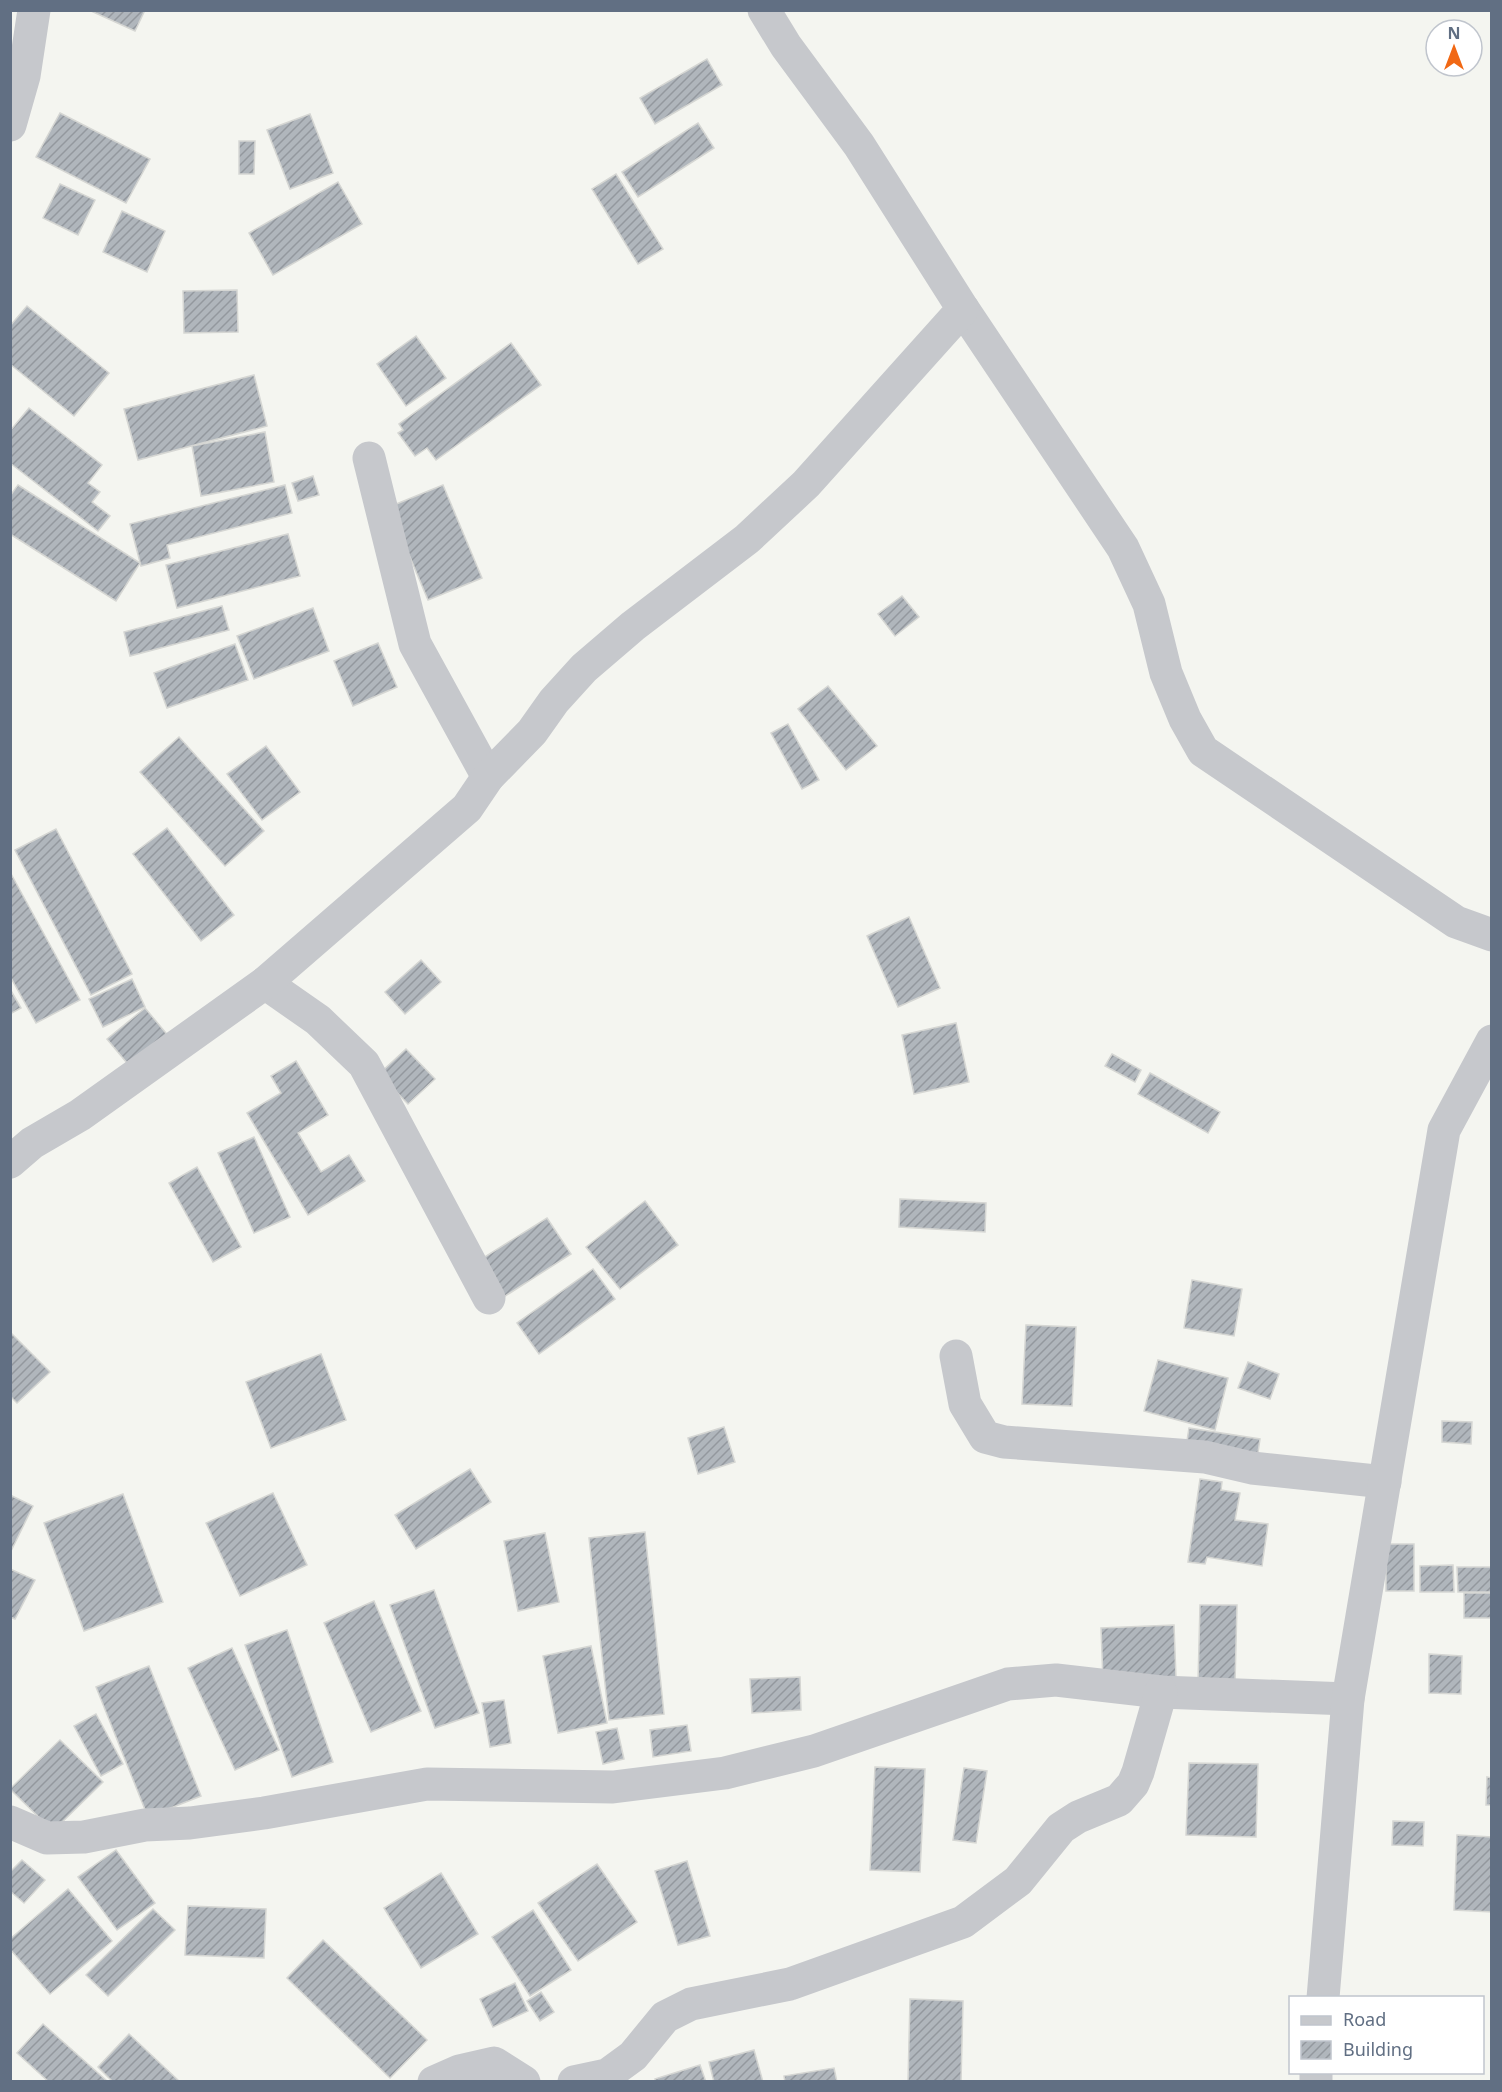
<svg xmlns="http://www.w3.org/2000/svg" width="1502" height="2092" viewBox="0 0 1502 2092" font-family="'Noto Sans',sans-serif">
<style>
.building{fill:url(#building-hatch);stroke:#d5d6d3;stroke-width:1.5}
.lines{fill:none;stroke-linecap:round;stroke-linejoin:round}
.street{stroke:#c6c8cc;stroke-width:33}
</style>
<defs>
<pattern id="building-hatch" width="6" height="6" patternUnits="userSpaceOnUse" patternTransform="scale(1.5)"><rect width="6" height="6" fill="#b0b6bc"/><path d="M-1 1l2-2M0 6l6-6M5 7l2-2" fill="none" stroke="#93989e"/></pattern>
</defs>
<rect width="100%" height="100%" fill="#f4f5f0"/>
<g class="building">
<path d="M89,10H145L135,31Z"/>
<path d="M707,59L722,85L655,124L640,98Z"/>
<path d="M60,113L150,159L126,203L36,157Z"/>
<path d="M310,114L333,173L290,189L267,130Z"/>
<path d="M698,123L714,148L638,197L622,172Z"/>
<path d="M239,141H255L254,174H239Z"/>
<path d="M616,174L663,249L638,264L592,189Z"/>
<path d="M338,182L362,224L273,275L249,233Z"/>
<path d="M60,184L95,200L78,235L43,218Z"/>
<path d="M122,211L165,231L147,272L103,252Z"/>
<path d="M237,290L238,332L184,333L183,291Z"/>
<path d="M27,306L109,373L74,416L10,364V326Z"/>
<path d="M416,336L446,378L406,406L377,364Z"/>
<path d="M511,343L541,385L436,460L427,448L415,456L398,433L403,430L399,424Z"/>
<path d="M254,375L267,426L138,460L124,409Z"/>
<path d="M29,408L102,465L88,483L100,492L92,502L110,516L98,531L10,463V431Z"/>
<path d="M265,432L274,482L201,496L192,446Z"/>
<path d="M313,476L319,495L298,501L292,483Z"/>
<path d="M18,485L140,563L116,601L10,534V496Z"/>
<path d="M285,485L292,513L167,545L170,558L141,566L130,524Z"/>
<path d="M443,485L482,578L428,600L389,507Z"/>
<path d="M288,534L300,576L177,608L166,565Z"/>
<path d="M902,596L919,617L895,636L878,614Z"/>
<path d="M222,606L229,630L130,656L124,632Z"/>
<path d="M313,608L329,651L254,679L237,636Z"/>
<path d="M378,643L397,687L353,706L334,661Z"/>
<path d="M235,644L248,680L167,708L154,673Z"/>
<path d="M828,686L877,746L846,770L798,709Z"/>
<path d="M788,724L819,780L802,789L771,733Z"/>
<path d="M179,737L264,831L225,866L140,772Z"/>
<path d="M266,746L300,792L262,820L227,774Z"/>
<path d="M167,828L234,915L201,941L133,854Z"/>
<path d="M56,829L132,974L91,995L15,850Z"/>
<path d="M10,872L80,1000L36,1023L10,976Z"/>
<path d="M909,917L940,988L898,1007L867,936Z"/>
<path d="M421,960L441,982L405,1014L385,992Z"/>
<path d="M132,979L145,1007L103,1027L89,999Z"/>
<path d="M10,989L21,1008L10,1014Z"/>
<path d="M145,1008L170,1038L132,1069L107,1039Z"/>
<path d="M956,1023L969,1082L914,1094L902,1035Z"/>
<path d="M406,1049L435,1079L408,1104L379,1074Z"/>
<path d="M1112,1054L1141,1070L1135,1082L1105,1066Z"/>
<path d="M296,1061L328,1115L298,1133L321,1172L349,1155L365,1181L308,1215L247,1113L281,1093L271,1076Z"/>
<path d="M1150,1073L1220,1112L1208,1133L1138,1094Z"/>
<path d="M254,1137L290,1217L254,1233L218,1153Z"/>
<path d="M197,1167L241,1247L213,1262L169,1183Z"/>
<path d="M900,1199L986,1203L985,1232L899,1227Z"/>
<path d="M645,1201L678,1245L620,1289L586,1247Z"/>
<path d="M547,1218L571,1254L499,1300L475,1263Z"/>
<path d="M593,1269L615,1299L539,1354L517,1323Z"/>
<path d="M1192,1280L1242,1289L1234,1336L1184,1328Z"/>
<path d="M1026,1325L1076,1327L1072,1406L1022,1404Z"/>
<path d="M10,1332L50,1372L17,1403L10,1396Z"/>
<path d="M321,1354L346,1420L271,1448L246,1382Z"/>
<path d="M1158,1360L1228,1378L1215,1430L1144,1411Z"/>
<path d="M1248,1362L1279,1374L1270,1399L1238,1388Z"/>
<path d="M1442,1421L1472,1422L1471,1444L1442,1442Z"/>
<path d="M724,1427L735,1462L698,1474L688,1438Z"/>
<path d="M1189,1428L1260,1439L1257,1459L1186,1447Z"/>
<path d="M470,1469L491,1502L416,1549L395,1515Z"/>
<path d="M1200,1479L1222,1482L1221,1490L1240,1493L1235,1520L1268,1524L1262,1566L1207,1557L1205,1564L1188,1562Z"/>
<path d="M273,1493L307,1565L240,1596L206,1523Z"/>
<path d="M123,1494L163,1602L84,1631L44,1523Z"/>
<path d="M10,1495L33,1506L11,1551H10Z"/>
<path d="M645,1532L664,1714L609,1720L589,1538Z"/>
<path d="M545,1533L559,1602L518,1611L504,1541Z"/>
<rect x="1386" y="1544" width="28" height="47"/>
<path d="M1453,1565L1454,1592H1420V1566Z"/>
<path d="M1457,1567H1492V1592H1458Z"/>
<path d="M10,1569L35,1580L15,1619L10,1617Z"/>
<path d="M434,1590L479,1713L435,1728L390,1605Z"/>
<rect x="1464" y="1593" width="28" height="25"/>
<path d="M374,1601L421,1711L371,1732L324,1623Z"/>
<path d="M1200,1605H1237L1235,1683L1198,1682Z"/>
<path d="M1174,1625L1176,1678L1103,1681L1101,1628Z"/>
<path d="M287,1630L333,1762L292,1777L245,1645Z"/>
<path d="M591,1646L607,1723L558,1733L543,1656Z"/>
<path d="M232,1648L279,1750L235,1770L188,1668Z"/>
<path d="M1429,1654L1462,1656L1461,1694L1429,1693Z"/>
<path d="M149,1666L201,1796L148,1817L96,1687Z"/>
<path d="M800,1677L801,1710L752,1713L750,1679Z"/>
<path d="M504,1700L511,1743L490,1747L482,1703Z"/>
<path d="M96,1714L123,1764L101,1776L74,1726Z"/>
<path d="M687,1725L691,1751L653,1757L650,1730Z"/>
<path d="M617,1728L624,1759L603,1764L596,1732Z"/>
<path d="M60,1740L103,1782L53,1831L10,1789Z"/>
<path d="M1189,1763L1258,1764L1256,1837L1186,1835Z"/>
<path d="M875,1767L925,1769L920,1872L870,1870Z"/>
<path d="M964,1768L987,1771L976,1843L953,1840Z"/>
<path d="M1487,1777L1492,1778V1805H1486Z"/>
<path d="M1393,1821L1424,1822L1423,1846L1392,1845Z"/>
<path d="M1457,1835L1492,1837V1912L1454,1910Z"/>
<path d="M116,1850L155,1903L117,1930L78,1877Z"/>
<path d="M22,1860L45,1880L24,1903L10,1891V1872Z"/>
<path d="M687,1861L710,1936L678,1945L655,1871Z"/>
<path d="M597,1864L637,1922L578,1961L538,1903Z"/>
<path d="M441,1873L478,1934L421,1968L384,1908Z"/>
<path d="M68,1889L112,1941L50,1994L10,1949V1939Z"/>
<path d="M188,1906L266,1909L264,1958L185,1955Z"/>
<path d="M153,1909L175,1930L108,1996L86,1975Z"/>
<path d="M533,1910L571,1970L530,1996L492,1937Z"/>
<path d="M323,1940L427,2040L390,2078L287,1978Z"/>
<path d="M515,1983L528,2011L493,2027L480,1999Z"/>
<path d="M541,1992L554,2012L540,2021L527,2001Z"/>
<path d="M910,1999L963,2001L961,2082H908Z"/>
<path d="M43,2024L108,2082H49L17,2053Z"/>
<path d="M129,2034L180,2082H113L98,2067Z"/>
<path d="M754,2050L763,2082H714L709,2062Z"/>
<path d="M700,2065L706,2082H656L655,2079Z"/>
<path d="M834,2068L837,2082H785L784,2076Z"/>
</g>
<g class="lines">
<g class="street">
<path d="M10,125L24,76L34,10"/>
<path d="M963,309L1123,548L1149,604L1166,673L1185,719L1203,751L1456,922L1492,935"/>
<path d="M369,458L415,644L488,777"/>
<path d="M265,983L318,1020L364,1064L489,1298"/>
<path d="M10,1162L32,1143L80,1115L265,983L467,808L488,777L532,732L554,701L584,668L633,626L747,539L806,484L963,309L859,145L786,46L764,10"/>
<path d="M956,1356L965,1404L985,1437L1004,1442L1205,1457L1252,1468L1385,1482"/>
<path d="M10,1822L47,1838L84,1837L145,1825L190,1823L264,1813L427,1784L613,1787L725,1773L814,1751L1008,1684L1056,1680L1161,1692L1348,1699"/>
<path d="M1323,1998L1348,1699L1444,1130L1492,1041"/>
<path d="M434,2082L459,2071L494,2063L524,2082"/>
<path d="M574,2082L607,2075L633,2056L665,2017L691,2004L790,1984L963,1922L1018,1881L1061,1828L1078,1817L1119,1800L1133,1784L1138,1772L1161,1692"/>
<path d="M1316,2082V2072"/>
</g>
</g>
<rect width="1502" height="2092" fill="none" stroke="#616f83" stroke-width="24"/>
<rect x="1289" y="1996" width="195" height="78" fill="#ffffff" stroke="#c0c5cd" stroke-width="1.5"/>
<rect x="1301" y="2016" width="30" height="9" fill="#c6c8cc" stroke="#c0c5cd" stroke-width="1.5"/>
<text x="1343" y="2026" font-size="18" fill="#616f83">Road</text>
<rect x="1301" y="2041" width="30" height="18" fill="url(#building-hatch)" stroke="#c0c5cd" stroke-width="1.5"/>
<text x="1343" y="2056" font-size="18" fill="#616f83">Building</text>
<g transform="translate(1454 48)"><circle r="28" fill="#ffffff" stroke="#c0c5cd" stroke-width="1.5"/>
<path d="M0-4.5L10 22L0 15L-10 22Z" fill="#f16814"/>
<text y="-9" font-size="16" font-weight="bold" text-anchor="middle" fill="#616f83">N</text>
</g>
</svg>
